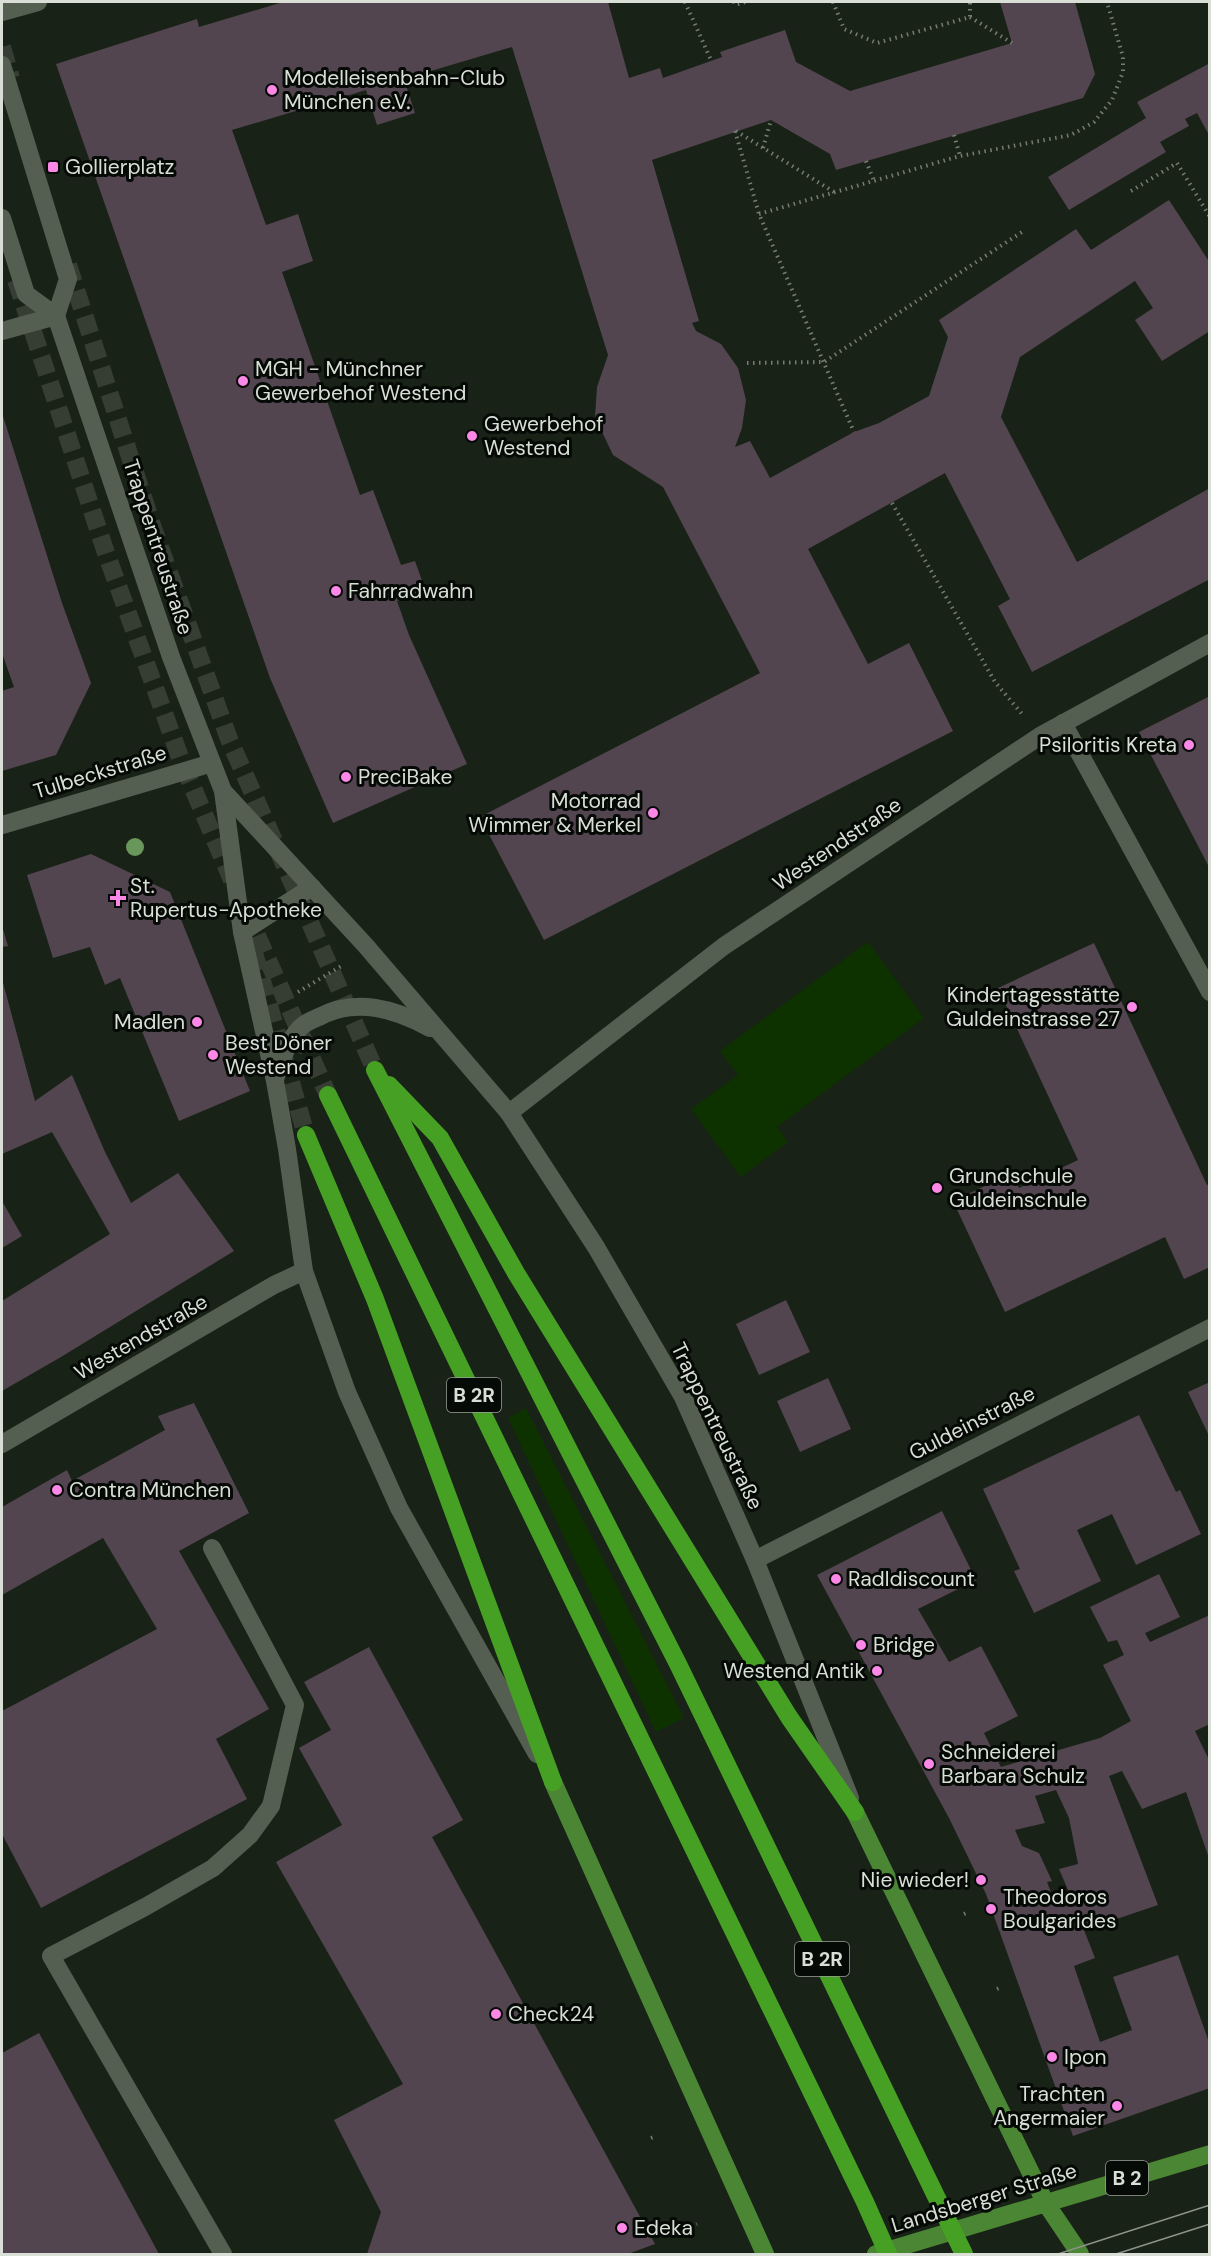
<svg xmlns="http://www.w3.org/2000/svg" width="1211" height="2256" viewBox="0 0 1211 2256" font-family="'DM Sans',sans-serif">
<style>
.green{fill:#0d3200}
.building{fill:#52454f;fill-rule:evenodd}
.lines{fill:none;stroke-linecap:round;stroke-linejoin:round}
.highway-tunnel{stroke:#363e33;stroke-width:18;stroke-dasharray:18 9;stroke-linecap:butt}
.path{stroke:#757d73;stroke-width:4;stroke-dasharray:1.5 4.5;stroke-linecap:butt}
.lane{stroke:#545e51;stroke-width:18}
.street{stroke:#545e51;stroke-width:18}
.primary{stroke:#4b8635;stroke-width:18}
.highway{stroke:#45a023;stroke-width:18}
.tram{stroke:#8b9288;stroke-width:1.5}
.tree{fill:#69965b}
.poi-dot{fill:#fb87e6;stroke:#060a06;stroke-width:2}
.labels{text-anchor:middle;stroke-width:6;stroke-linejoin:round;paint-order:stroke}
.shield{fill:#060a06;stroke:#9a9f98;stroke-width:1.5}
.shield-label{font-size:20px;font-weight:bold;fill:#d9dfd7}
.poi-label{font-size:21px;fill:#d9dfd7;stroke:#060a06;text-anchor:start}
.street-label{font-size:21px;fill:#d9dfd7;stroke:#060a06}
</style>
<rect width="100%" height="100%" fill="#192216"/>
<g class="green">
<path d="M868,942L924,1018L777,1127L788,1142L741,1177L691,1109L738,1075L720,1051Z"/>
<path d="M526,1408L684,1718L656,1732L508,1418Z"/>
</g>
<g class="building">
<path d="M283,2H608L629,78L660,68L663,78L722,57L720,52L785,30L796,62L850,91L1012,43L1000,2H1075L1095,74L1083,98L836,170L830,154L771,120L652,160L699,321L692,323L696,331L721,344L738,368L746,400L742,428L735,447L750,441L770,478L854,432L879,423L929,396L948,337L939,320L1076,229L1091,250L1169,200L1210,263V331L1162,361L1135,320L1153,308L1135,281L1020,357L1001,417L1077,562L1210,488V579L1032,672L998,606L1010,599L945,473L808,549L868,664L909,643L953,731L544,940L480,817L760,673L663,487L613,455L595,417L597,387L608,355L512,47L404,79L415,113L377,125L366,90L232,130L266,225L298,214L313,261L282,272L360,495L373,490L401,565L415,561L426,592L397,601L409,635L467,764L333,823L270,678L56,64L197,19L199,27Z"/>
<path d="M1210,63V137L1197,113L1185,119L1189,126L1160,142L1166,152L1069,210L1048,177L1146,118L1137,102Z"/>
<path d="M2,413L62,603L91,683L56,755L2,771V691L14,687L2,653Z"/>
<path d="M1210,696V869L1139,732Z"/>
<path d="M91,854L170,892L250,1091L179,1121L120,978L105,985L90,947L53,958L27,875Z"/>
<path d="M2,926L8,946L2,947Z"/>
<path d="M1094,943L1207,1185L1210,1184V1267L1184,1279L1165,1237L1005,1312L953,1201L1012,1173L1019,1188L1078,1160L998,988Z"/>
<path d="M2,979L35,1101L72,1075L105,1152L131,1203L178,1173L234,1251L61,1357L2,1391V1301L110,1234L52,1132L2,1154Z"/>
<path d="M2,1201L22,1236L2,1248Z"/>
<path d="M786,1300L810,1352L759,1375L736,1324Z"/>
<path d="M828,1378L851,1429L800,1452L777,1401Z"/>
<path d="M1210,1382V1438L1188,1392Z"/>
<path d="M194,1403L249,1513L179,1551L269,1709L216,1739L247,1799L41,1908L2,1834V1711L157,1629L103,1538L2,1595V1507L67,1470L72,1481L165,1430L158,1416Z"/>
<path d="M1139,1415L1176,1492L1180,1490L1201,1534L1136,1565L1112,1514L1077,1530L1101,1581L1034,1613L1014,1571L1020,1569L983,1489Z"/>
<path d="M942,1511L976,1580L918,1609L949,1662L981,1646L1018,1716L984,1733L1001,1767L1100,1738L1131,1721L1103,1665L1124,1655L1117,1640L1108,1642L1090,1607L1159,1574L1180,1617L1145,1633L1150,1642L1210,1615V1724L1195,1731L1210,1762V1861L1186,1792L1142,1809L1122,1771L1109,1776L1158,1905L1084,1930L1095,1958L1074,1966L1100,2042L1132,2030L1113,1977L1178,1955L1210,2045V2088L1073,2136L986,1894L949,1818L817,1575ZM1056,1790L1069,1818L1078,1864L1059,1869L1071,1897L1055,1903L1047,1882L1052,1881L1039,1853L1022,1846L1015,1830L1045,1823L1035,1796Z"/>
<path d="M369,1647L463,1820L432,1837L655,2244L628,2254H367L381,2212L334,2120L403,2084L276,1862L342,1825L299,1748L331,1730L304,1682Z"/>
<path d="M39,2033L159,2254H4L2,2249V2053Z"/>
</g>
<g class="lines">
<g class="highway-tunnel">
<path d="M2,47L11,78"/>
<path d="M68,265L153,528L229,739L375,1070"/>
<path d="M16,280L105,550L181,760L232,880"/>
<path d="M246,911L328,1095"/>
<path d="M254,953L306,1135"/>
</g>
<g class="path">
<path d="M685,2L711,60"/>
<path d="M734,2L735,5L745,2"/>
<path d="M833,2L844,29L877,43L970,17V2"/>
<path d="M970,17L1012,43"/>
<path d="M735,131L759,214L854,432"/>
<path d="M736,131L834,192"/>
<path d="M954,135L960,156"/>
<path d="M763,148L771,120"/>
<path d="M866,161L874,181"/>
<path d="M1131,191L1177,163L1210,217"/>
<path d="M759,214L960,156L1071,135L1094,122L1112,100L1123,72V57L1107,2"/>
<path d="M747,363L824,362L1025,230"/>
<path d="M892,503L995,682L1022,714"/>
<path d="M298,992L343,965"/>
<path d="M964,1914L969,1912"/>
<path d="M997,1989L999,1988"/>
<path d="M651,2138L656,2136"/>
<path d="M691,2227L697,2224"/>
</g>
<g class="lane">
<path d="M2,65L68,279L56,316L26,294L2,218"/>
<path d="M212,1548L295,1705L271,1806L250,1835L213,1868L145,1907L51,1956L223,2254"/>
</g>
<g class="street">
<path d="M2,12L38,2"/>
<path d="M2,331L56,316L171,657L223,791L242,932L275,1081L287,1149L304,1271L347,1392L399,1508L537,1754"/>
<path d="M1063,723L1210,992"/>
<path d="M223,791L366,946L509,1113L596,1247L683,1397L755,1560L850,1798"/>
<path d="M2,825L212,763"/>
<path d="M242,932L312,887"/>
<path d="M275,1079C282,1061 286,1043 299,1029C304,1023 312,1020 319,1017C356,997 395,1009 430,1028"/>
<path d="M509,1113L724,946L1040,736L1210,643"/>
<path d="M2,1444L274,1285L304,1271"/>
<path d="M755,1560L1210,1328"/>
</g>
<g class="primary">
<path d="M553,1782L765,2254"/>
<path d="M855,1812L1045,2202L1080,2254"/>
<path d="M876,2254L1210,2154"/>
</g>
<g class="highway">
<path d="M375,1070L678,1664L964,2254"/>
<path d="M389,1085L440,1138L516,1273L789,1717L855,1812"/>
<path d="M328,1095L865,2202L888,2254"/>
<path d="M306,1135L375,1299L553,1782"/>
</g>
<g class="tram">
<path d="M1058,2254L1210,2205"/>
<path d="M1116,2254L1210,2224"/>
</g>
</g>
<circle class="tree" cx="135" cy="847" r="9"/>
<g class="poi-dot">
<circle cx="272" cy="90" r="6"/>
<rect x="47" y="161" width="12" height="12" rx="3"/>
<circle cx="243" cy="381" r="6"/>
<circle cx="472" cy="436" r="6"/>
<circle cx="336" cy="591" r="6"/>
<circle cx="1189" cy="745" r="6"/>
<circle cx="346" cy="777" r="6"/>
<circle cx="653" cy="813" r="6"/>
<path d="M115 889h6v6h6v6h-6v6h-6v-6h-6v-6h6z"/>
<circle cx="1132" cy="1007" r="6"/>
<circle cx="197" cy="1022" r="6"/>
<circle cx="213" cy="1055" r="6"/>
<circle cx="937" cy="1188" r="6"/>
<circle cx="57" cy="1490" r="6"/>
<circle cx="836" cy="1579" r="6"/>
<circle cx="861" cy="1645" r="6"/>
<circle cx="877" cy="1671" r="6"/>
<circle cx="929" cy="1764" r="6"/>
<circle cx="981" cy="1880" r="6"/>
<circle cx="991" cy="1909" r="6"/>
<circle cx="496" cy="2014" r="6"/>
<circle cx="1052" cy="2057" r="6"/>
<circle cx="1117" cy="2106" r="6"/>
<circle cx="622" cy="2228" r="6"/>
</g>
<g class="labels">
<g class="shield">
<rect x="447" y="1378" width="54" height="34" rx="4.5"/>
<rect x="795" y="1942" width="54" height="34" rx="4.5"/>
<rect x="1106" y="2161" width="42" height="34" rx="4.5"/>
</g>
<g class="shield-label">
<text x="474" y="1402">B 2R</text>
<text x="822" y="1966">B 2R</text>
<text x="1127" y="2185">B 2</text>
</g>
<g class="poi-label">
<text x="284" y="85">Modelleisenbahn-Club<tspan x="284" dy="24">München e.V.</tspan></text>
<text x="65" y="174">Gollierplatz</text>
<text x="255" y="376">MGH - Münchner<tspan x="255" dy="24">Gewerbehof Westend</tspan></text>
<text x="484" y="431">Gewerbehof<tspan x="484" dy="24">Westend</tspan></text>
<text x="348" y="598">Fahrradwahn</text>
<text x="1177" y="752" text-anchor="end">Psiloritis Kreta</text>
<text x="358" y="784">PreciBake</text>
<text x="641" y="808" text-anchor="end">Motorrad<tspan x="641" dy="24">Wimmer &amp; Merkel</tspan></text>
<text x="130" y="893">St.<tspan x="130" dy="24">Rupertus-Apotheke</tspan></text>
<text x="1120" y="1002" text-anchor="end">Kindertagesstätte<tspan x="1120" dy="24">Guldeinstrasse 27</tspan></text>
<text x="185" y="1029" text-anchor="end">Madlen</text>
<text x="225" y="1050">Best Döner<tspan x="225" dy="24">Westend</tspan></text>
<text x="949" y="1183">Grundschule<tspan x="949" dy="24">Guldeinschule</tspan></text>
<text x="69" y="1497">Contra München</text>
<text x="848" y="1586">Radldiscount</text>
<text x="873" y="1652">Bridge</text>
<text x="865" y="1678" text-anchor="end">Westend Antik</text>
<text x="941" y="1759">Schneiderei<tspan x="941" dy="24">Barbara Schulz</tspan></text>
<text x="969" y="1887" text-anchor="end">Nie wieder!</text>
<text x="1003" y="1904">Theodoros<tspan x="1003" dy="24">Boulgarides</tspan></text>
<text x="508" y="2021">Check24</text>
<text x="1064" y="2064">Ipon</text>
<text x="1105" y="2101" text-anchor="end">Trachten<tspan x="1105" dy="24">Angermaier</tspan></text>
<text x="634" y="2235">Edeka</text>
</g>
<g class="street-label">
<text transform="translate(158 547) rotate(72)" y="7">Trappentreustraße</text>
<text transform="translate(100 772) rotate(-17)" y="7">Tulbeckstraße</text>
<text transform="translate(837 844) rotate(-34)" y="7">Westendstraße</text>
<text transform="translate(141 1337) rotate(-30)" y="7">Westendstraße</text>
<text transform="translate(972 1423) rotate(-27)" y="7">Guldeinstraße</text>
<text transform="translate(717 1426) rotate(64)" y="7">Trappentreustraße</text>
<text transform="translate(984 2198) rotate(-17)" y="7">Landsberger Straße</text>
</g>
</g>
<rect width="1211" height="2256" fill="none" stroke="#d9dfd7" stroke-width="6"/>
</svg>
